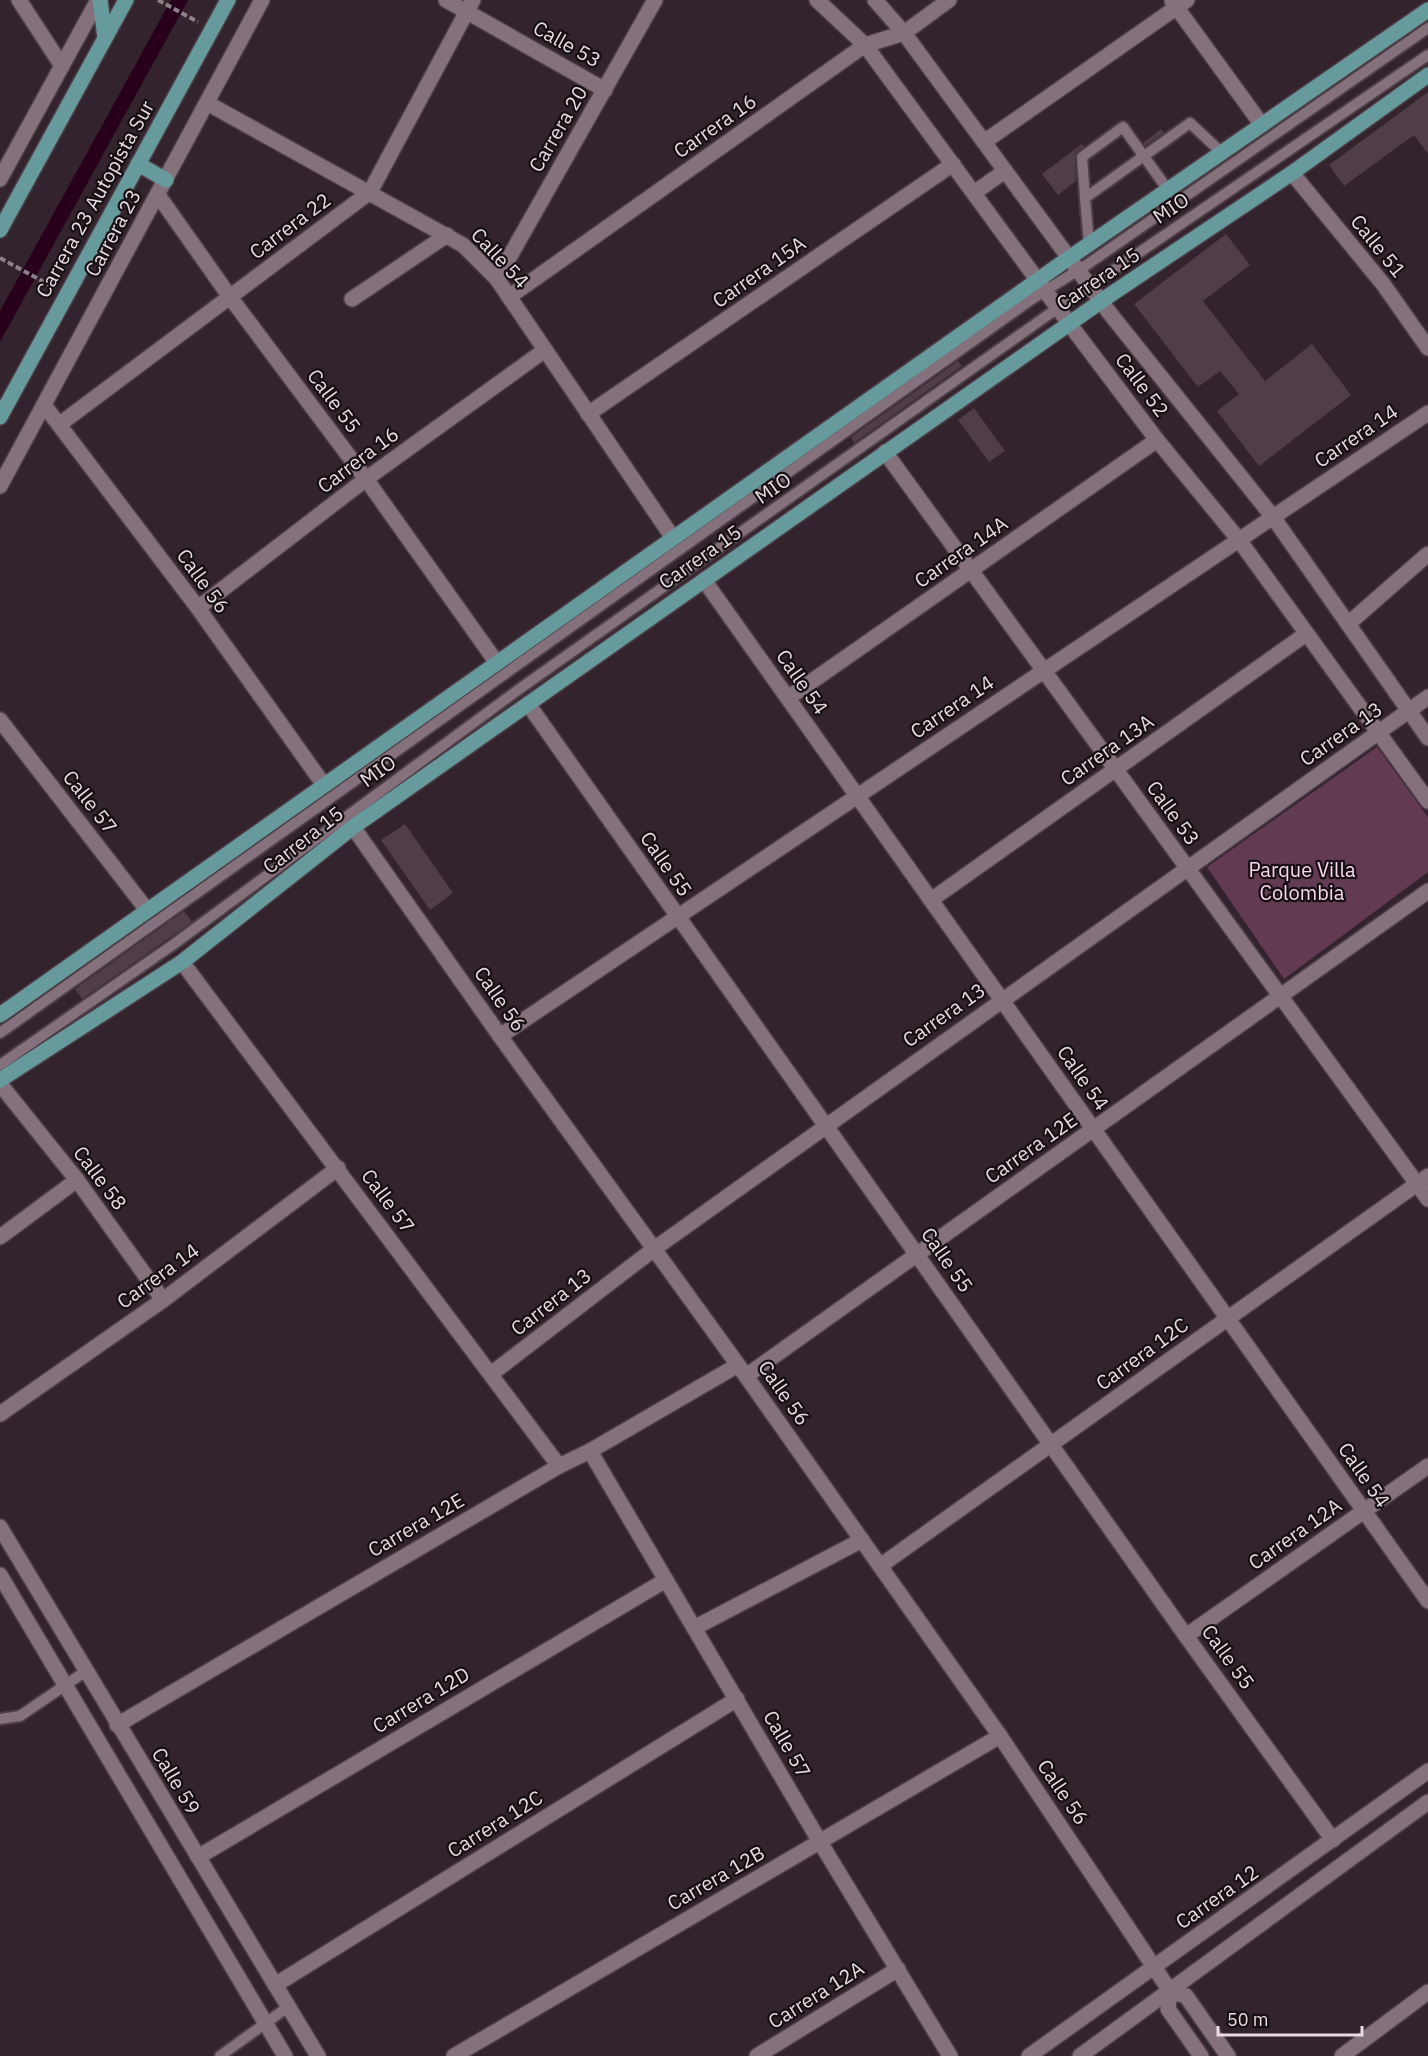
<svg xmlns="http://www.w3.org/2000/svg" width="1428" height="2056" viewBox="0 0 1428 2056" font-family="'IBM Plex Sans',sans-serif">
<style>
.green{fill:#623a52}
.water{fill:#28001b}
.building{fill:#4f3d47}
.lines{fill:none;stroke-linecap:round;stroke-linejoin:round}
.lane-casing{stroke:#4c3e46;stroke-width:14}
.street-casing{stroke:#4c3e46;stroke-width:18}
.secondary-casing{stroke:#4c3e46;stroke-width:18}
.primary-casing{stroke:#4c3e46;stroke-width:18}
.path{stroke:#8e8088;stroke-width:4;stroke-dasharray:6 3;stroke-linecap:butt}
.lane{stroke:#85717c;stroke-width:10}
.street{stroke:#85717c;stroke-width:15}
.secondary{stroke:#85717c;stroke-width:15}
.primary{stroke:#669a9c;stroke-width:15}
.labels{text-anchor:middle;stroke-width:4.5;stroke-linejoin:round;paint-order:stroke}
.street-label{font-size:20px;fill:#e7dce2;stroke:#160f13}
.park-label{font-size:20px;fill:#f9d6e9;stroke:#160f13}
</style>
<rect width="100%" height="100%" fill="#33232c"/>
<path class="green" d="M1377,747L1428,817V872L1284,979L1207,867Z"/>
<path class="water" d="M171,0H188L0,342V311Z"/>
<g class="building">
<path d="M1428,92V154L1414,135L1344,186L1329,165Z"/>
<path d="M1161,129L1164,133L1145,146L1143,143Z"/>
<path d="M1082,144L1084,147L1077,151L1075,157L1076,181L1058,195L1042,174Z"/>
<path d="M1226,234L1250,265L1203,301L1265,381L1312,344L1351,395L1259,466L1217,411L1239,394L1220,371L1198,387L1134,304Z"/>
<path d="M958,361L962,366L854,443L851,437Z"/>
<path d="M974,408L1005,451L989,462L958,420Z"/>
<path d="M405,824L453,893L430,910L381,840Z"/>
<path d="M184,911L192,922L82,999L75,989Z"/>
</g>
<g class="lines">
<g class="lane-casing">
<g id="lane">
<path d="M1085,198L1082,157L1123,127L1168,190"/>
<path d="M1089,244L1085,198L1190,123L1221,152"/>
<path d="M0,1033L1032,299L1088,264L1428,28"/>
<path d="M0,1065L174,944L518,690L1045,317L1428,55"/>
<path d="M0,1719L20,1716L86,1671"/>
<path d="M220,2056L288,2007"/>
</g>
</g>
<g class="street-casing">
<g id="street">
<path d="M19,0L62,66"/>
<path d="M446,0L605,90"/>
<path d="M1172,1L1262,125"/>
<path d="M207,103L463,245L497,279L673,538"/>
<path d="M984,142L1187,0"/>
<path d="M1292,173L1383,284L1428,348"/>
<path d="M158,195L230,297L366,479L497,663"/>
<path d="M497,279L655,0"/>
<path d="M509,297L865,45"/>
<path d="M352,299L447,235"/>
<path d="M44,405L198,608L324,785"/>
<path d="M588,414L953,164"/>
<path d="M60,424L370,192L473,0"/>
<path d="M885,452L1428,1199"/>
<path d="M704,580L1428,1601"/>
<path d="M198,608L366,479L545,350"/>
<path d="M1348,624L1428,554"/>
<path d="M788,698L1157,440"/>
<path d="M528,704L1186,1636L1333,1840"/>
<path d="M0,720L147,910"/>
<path d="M931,900L1306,634"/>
<path d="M182,962L559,1466"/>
<path d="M500,1036L1428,413"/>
<path d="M0,1084L77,1180L163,1300"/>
<path d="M0,1237L77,1180"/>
<path d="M491,1374L654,1249L1428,697"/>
<path d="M746,1376L1428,891"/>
<path d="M0,1414L163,1300L338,1168"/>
<path d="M590,1451L820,1842L950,2056"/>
<path d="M880,1566L1428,1176"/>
<path d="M694,1628L862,1540"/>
<path d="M1186,1636L1428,1466"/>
<path d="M117,1725L559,1466L590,1451L738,1365"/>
<path d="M198,1857L666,1580"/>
<path d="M275,1985L737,1699"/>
<path d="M454,2056L1000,1736"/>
<path d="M757,2056L898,1969"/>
<path d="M1342,2056L1428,1992"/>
</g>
</g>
<g class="secondary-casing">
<g id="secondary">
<path d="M817,0L865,45L1077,334L1157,440L1239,540L1428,801"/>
<path d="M875,0L904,33L1108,311L1273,517L1428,738"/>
<path d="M865,45L904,33L949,0"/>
<path d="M0,179L98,0"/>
<path d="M974,193L1005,171"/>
<path d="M0,486L262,0"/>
<path d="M353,827L500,1036L746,1376L1000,1736L1170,1991L1168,2009L1201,2056"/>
<path d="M0,1527L318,2056"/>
<path d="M0,1575L285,2056"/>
<path d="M1170,1991L1186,1996L1228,2056"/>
<path d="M1029,2056L1428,1771"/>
<path d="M1080,2056L1428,1802"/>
</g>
</g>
<g class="primary-casing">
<g id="primary">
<path d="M100,0L105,38"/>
<path d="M138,164L166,180"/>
<path d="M0,230L126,0"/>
<path d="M0,417L228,0"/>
<path d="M0,1015L1069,258L1428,10"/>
<path d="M0,1080L182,962L353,827L1110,295L1292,173L1428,75"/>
</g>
</g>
<g class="path">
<path d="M158,0L198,22"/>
<path d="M0,258L55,288"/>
</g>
<use href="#lane" class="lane"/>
<use href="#street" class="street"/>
<use href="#secondary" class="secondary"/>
<use href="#primary" class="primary"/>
</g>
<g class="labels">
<g class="street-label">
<text transform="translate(567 44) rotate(29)" y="7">Calle 53</text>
<text transform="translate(715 126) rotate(-35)" y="7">Carrera 16</text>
<text transform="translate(558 129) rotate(-60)" y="7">Carrera 20</text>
<text transform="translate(95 199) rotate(-61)" y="7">Carrera 23 Autopista Sur</text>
<text transform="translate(1171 208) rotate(-34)" y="7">MIO</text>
<text transform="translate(290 226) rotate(-37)" y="7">Carrera 22</text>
<text transform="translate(113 233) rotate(-62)" y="7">Carrera 23</text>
<text transform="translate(1378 246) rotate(51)" y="7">Calle 51</text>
<text transform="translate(500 258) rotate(47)" y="7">Calle 54</text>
<text transform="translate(759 272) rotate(-35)" y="7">Carrera 15A</text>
<text transform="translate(1098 279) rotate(-34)" y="7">Carrera 15</text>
<text transform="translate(1142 385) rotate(53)" y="7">Calle 52</text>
<text transform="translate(334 401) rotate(53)" y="7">Calle 55</text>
<text transform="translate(1356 436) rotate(-34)" y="7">Carrera 14</text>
<text transform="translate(358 460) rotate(-37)" y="7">Carrera 16</text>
<text transform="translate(773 488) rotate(-35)" y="7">MIO</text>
<text transform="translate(961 552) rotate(-35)" y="7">Carrera 14A</text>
<text transform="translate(700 557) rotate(-35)" y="7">Carrera 15</text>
<text transform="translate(203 581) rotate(54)" y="7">Calle 56</text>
<text transform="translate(802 682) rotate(55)" y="7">Calle 54</text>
<text transform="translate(952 707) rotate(-34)" y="7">Carrera 14</text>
<text transform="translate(1341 734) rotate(-35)" y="7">Carrera 13</text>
<text transform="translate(1107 750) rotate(-35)" y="7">Carrera 13A</text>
<text transform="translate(378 771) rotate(-36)" y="7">MIO</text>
<text transform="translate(90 802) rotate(52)" y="7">Calle 57</text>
<text transform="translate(1173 813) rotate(54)" y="7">Calle 53</text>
<text transform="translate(303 840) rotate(-38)" y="7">Carrera 15</text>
<text transform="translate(666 864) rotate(55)" y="7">Calle 55</text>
<text transform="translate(500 999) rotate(55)" y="7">Calle 56</text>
<text transform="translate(944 1015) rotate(-35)" y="7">Carrera 13</text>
<text transform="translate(1083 1078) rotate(55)" y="7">Calle 54</text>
<text transform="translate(1031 1148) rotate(-35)" y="7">Carrera 12E</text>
<text transform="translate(100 1178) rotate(53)" y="7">Calle 58</text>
<text transform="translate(388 1201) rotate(53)" y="7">Calle 57</text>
<text transform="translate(947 1260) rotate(55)" y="7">Calle 55</text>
<text transform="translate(158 1276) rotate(-36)" y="7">Carrera 14</text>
<text transform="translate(551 1302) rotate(-38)" y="7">Carrera 13</text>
<text transform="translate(1142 1354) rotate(-36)" y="7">Carrera 12C</text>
<text transform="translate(784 1393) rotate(55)" y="7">Calle 56</text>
<text transform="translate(1364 1475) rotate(55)" y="7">Calle 54</text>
<text transform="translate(416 1525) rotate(-30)" y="7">Carrera 12E</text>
<text transform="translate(1295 1534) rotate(-35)" y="7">Carrera 12A</text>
<text transform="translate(1228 1657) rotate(54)" y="7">Calle 55</text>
<text transform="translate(421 1700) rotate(-31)" y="7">Carrera 12D</text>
<text transform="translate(787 1744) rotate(60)" y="7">Calle 57</text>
<text transform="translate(176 1781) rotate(59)" y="7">Calle 59</text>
<text transform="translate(1063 1792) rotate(56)" y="7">Calle 56</text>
<text transform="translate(495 1824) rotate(-32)" y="7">Carrera 12C</text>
<text transform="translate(716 1878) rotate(-30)" y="7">Carrera 12B</text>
<text transform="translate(1217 1897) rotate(-35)" y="7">Carrera 12</text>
<text transform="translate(816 1995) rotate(-32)" y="7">Carrera 12A</text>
</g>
<g class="park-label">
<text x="1302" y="877">Parque Villa<tspan x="1302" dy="23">Colombia</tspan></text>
</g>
</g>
<path d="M1218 2026v9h144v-9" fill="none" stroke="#e7dce2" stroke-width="3"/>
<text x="1227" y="2026" font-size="18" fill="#e7dce2" stroke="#160f13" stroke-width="4.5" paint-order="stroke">50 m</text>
</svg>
